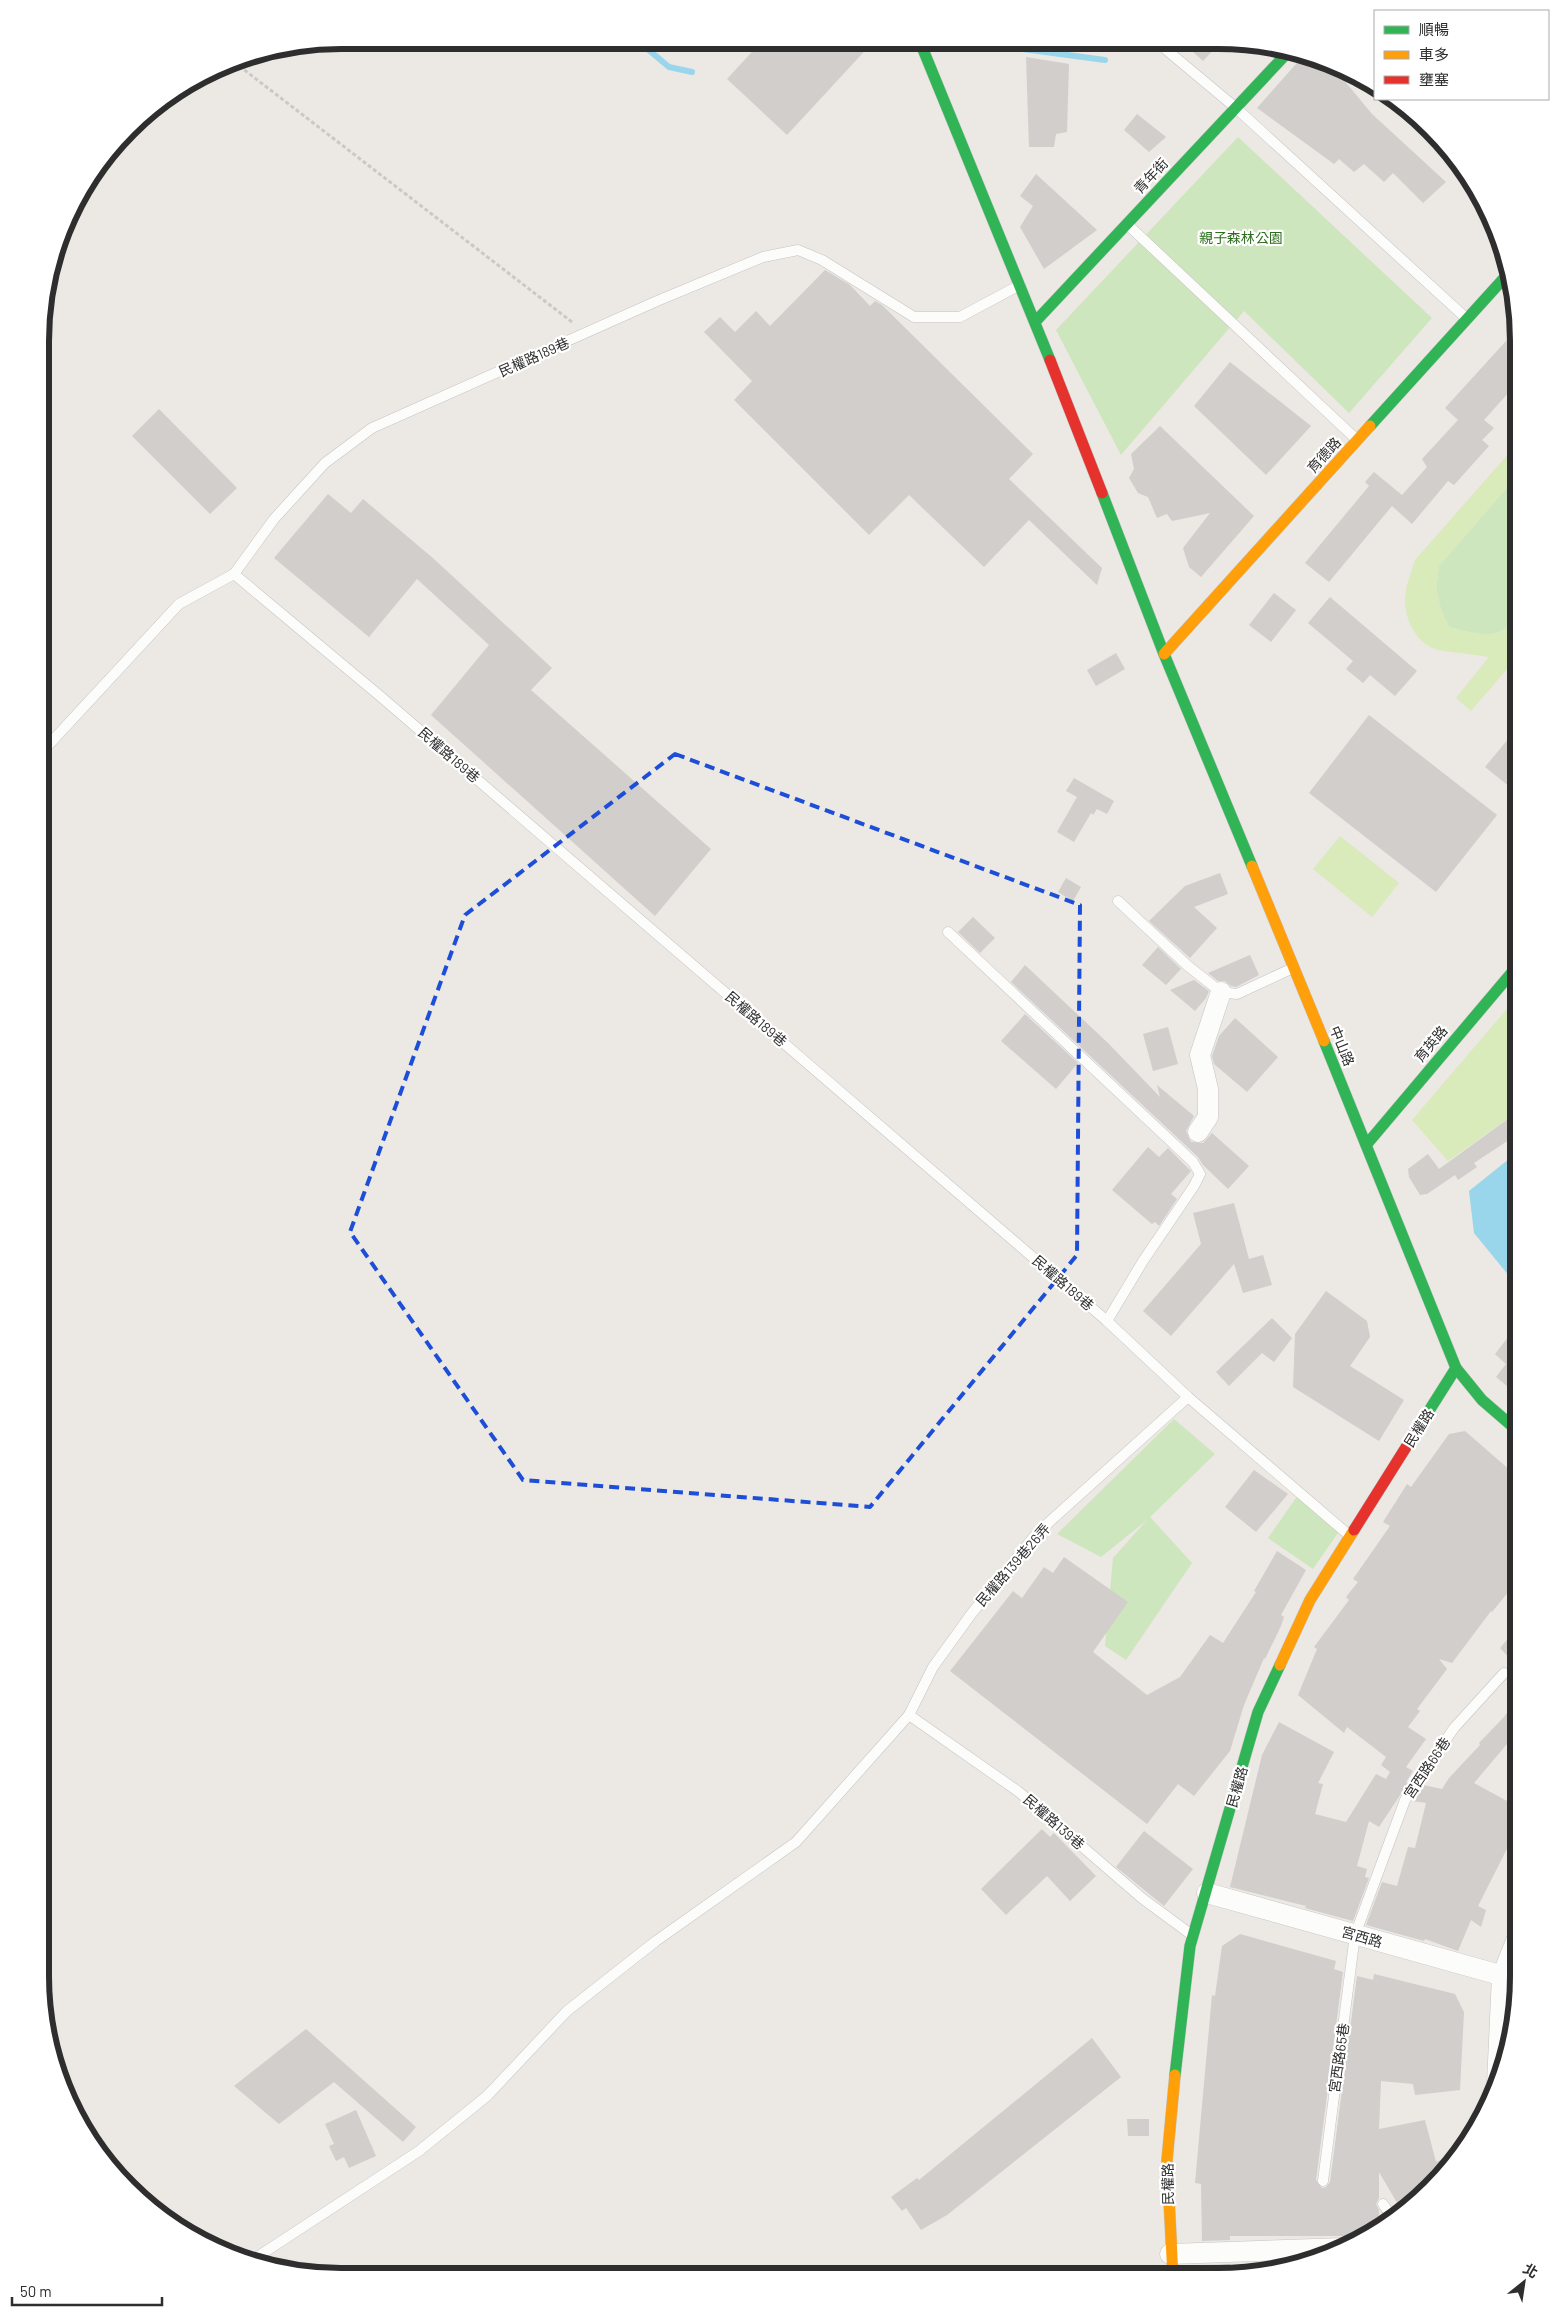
<svg xmlns="http://www.w3.org/2000/svg" width="1559" height="2317" viewBox="0 0 1559 2317" font-family="Barlow,'Noto Sans TC',sans-serif">
<style>
.green{fill:#cee6be}
.pitch{fill:#d9eabb}
.water{fill:#99d6ec}
.lines{fill:none;stroke-linecap:round;stroke-linejoin:round}
.stream{stroke:#99d6ec;stroke-width:6}
.building{fill:#d1cecb}
.lane-casing{stroke:#c5c4c5;stroke-width:11}
.street-casing{stroke:#c5c4c5;stroke-width:21}
.fast-casing{stroke:#c5c4c5;stroke-width:12}
.slow-casing{stroke:#c5c4c5;stroke-width:12}
.jam-casing{stroke:#c5c4c5;stroke-width:12}
.path{stroke:#c9c9c8;stroke-width:3;stroke-dasharray:4 2.5;stroke-linecap:butt}
.lane{stroke:#fcfcfb;stroke-width:10}
.street{stroke:#fcfcfb;stroke-width:20}
.fast{stroke:#30b455;stroke-width:11}
.slow{stroke:#ff9f0a;stroke-width:11}
.jam{stroke:#e5322d;stroke-width:11}
.marked{fill:none;stroke:#1d4ed8;stroke-width:4;stroke-dasharray:10 6;stroke-linejoin:round}
.labels{text-anchor:middle;stroke-width:4.5;stroke-linejoin:round;paint-order:stroke}
.street-label{font-size:14px;fill:#2e2e2e;stroke:#fff}
.park-label{font-size:14px;fill:#2c6e1b;stroke:#fff}
.rim{fill:none;stroke:#2e2e2e;stroke-width:6}
</style>
<rect width="100%" height="100%" fill="#ece8e4"/>
<g class="green">
<path d="M1238,137L1432,318L1349,413L1244,311L1121,455L1056,330Z"/>
<path d="M1519,474V612C1514,618 1509,627 1503,630C1487,639 1465,631 1449,627L1441,610L1436,588L1439,566Z"/>
<path d="M1174,1419L1215,1454L1150,1517L1192,1563L1126,1660L1105,1646L1113,1558L1147,1520L1101,1557L1057,1534Z"/>
<path d="M1298,1495L1340,1530L1313,1569L1268,1538Z"/>
</g>
<g class="pitch">
<path d="M1519,442V474L1439,566L1436,588L1441,610L1449,627C1465,631 1487,639 1503,630C1509,627 1514,618 1519,612V655L1471,711L1456,698L1489,657C1472,654 1455,653 1438,650C1417,645 1404,619 1405,598C1406,585 1411,573 1415,560Z"/>
<path d="M1340,836L1399,883L1372,917L1313,869Z"/>
<path d="M1519,995V1111L1448,1161L1412,1120Z"/>
</g>
<path class="water" d="M1519,1151V1288L1474,1233L1469,1191Z"/>
<g class="lines">
<g class="stream">
<path d="M638,41L669,67L692,72"/>
<path d="M1009,42L1023,49L1105,60"/>
</g>
</g>
<g class="building">
<path d="M762,41L873,42L787,135L727,79Z"/>
<path d="M1182,42L1220,43L1203,61Z"/>
<path d="M1304,55L1333,63L1349,72L1343,79L1372,114L1446,182L1423,203L1393,173L1384,182L1364,164L1354,172L1339,159L1334,164L1257,108Z"/>
<path d="M1026,57L1069,64L1067,132L1056,134L1054,147H1029Z"/>
<path d="M1137,114L1166,137L1149,152L1124,130Z"/>
<path d="M1036,174L1097,230L1044,269L1020,227L1033,206L1020,196Z"/>
<path d="M825,270L850,285L870,306L875,301L882,305L1033,454L1009,479L1102,568L1097,585L1029,520L984,567L909,495L869,535L734,400L752,381L704,332L720,317L735,332L756,311L770,326Z"/>
<path d="M1517,329L1519,341V381L1484,420L1494,428L1482,440L1489,446L1454,485L1448,481L1412,524L1392,506L1329,582L1305,563L1369,486L1365,482L1374,472L1402,495L1427,467L1422,459L1458,420L1445,408Z"/>
<path d="M1230,362L1311,426L1266,475L1194,406Z"/>
<path d="M159,409L237,488L210,514L132,436Z"/>
<path d="M1160,426L1254,516L1201,577L1189,567L1183,548L1210,513L1172,521L1167,514L1157,518L1148,497L1138,493L1129,478L1134,469L1131,454Z"/>
<path d="M328,494L351,513L363,499L434,559L552,668L531,690L711,849L655,916L431,715L489,645L417,579L369,637L274,558Z"/>
<path d="M1274,593L1296,610L1271,642L1249,625Z"/>
<path d="M1330,597L1417,671L1395,696L1370,675L1363,683L1346,669L1353,661L1308,623Z"/>
<path d="M1116,653L1125,669L1096,686L1087,670Z"/>
<path d="M1369,715L1497,815L1436,892L1309,793Z"/>
<path d="M1519,726V776L1510,787L1485,767Z"/>
<path d="M1074,778L1114,801L1107,814L1097,809L1093,815L1091,813L1074,842L1057,832L1077,797L1066,791Z"/>
<path d="M1220,873L1228,894L1194,907L1217,928L1190,958L1149,921L1185,886Z"/>
<path d="M1066,878L1081,887L1073,901L1058,892Z"/>
<path d="M973,917L995,938L980,953L958,932Z"/>
<path d="M1158,947L1181,969L1166,985L1142,965Z"/>
<path d="M1250,955L1259,975L1236,987L1231,986L1225,981H1218L1208,973Z"/>
<path d="M1025,965L1108,1043L1160,1097L1157,1085L1194,1116L1186,1131L1191,1142L1203,1143L1212,1133L1249,1166L1228,1189L1203,1165L1198,1157L1011,982Z"/>
<path d="M1194,980L1209,991L1206,998L1195,1011L1170,990Z"/>
<path d="M1025,1014L1078,1063L1056,1089L1001,1041Z"/>
<path d="M1235,1018L1278,1057L1247,1092L1214,1064L1212,1056L1219,1036Z"/>
<path d="M1168,1027L1178,1064L1153,1071L1143,1034Z"/>
<path d="M1519,1111V1128L1513,1133L1515,1136L1474,1163L1477,1167L1458,1180L1455,1175L1427,1194L1420,1195L1409,1177L1408,1169L1428,1154L1439,1169Z"/>
<path d="M1148,1147L1159,1157L1168,1148L1191,1171L1171,1194L1177,1199L1159,1226L1155,1222L1152,1224L1112,1190Z"/>
<path d="M1234,1203L1249,1259L1263,1255L1272,1285L1243,1293L1234,1264L1171,1336L1143,1311L1201,1244L1193,1213Z"/>
<path d="M1326,1291L1367,1321L1370,1337L1350,1366L1404,1400L1379,1441L1293,1387L1295,1334Z"/>
<path d="M1272,1318L1292,1338L1274,1362L1262,1353L1229,1386L1216,1372Z"/>
<path d="M1519,1323V1396L1496,1377L1506,1364L1495,1354Z"/>
<path d="M1465,1431L1519,1478V1533L1508,1546L1519,1556L1518,1580L1492,1612L1491,1611L1452,1663L1439,1659L1447,1669L1417,1709L1420,1711L1408,1727L1426,1739L1406,1767L1413,1771L1406,1782L1408,1783L1379,1827L1369,1821L1357,1866L1367,1869L1365,1877L1369,1878L1353,1921L1305,1908L1306,1906L1230,1887L1262,1755L1279,1722L1334,1752L1318,1783L1323,1784L1315,1814L1346,1822L1376,1774L1386,1779L1390,1772L1381,1765L1386,1757L1347,1727L1344,1733L1298,1695L1317,1649L1314,1647L1349,1600L1346,1597L1358,1582L1353,1579L1390,1526L1383,1522L1407,1484L1411,1487L1449,1434Z"/>
<path d="M1254,1470L1288,1494L1256,1532L1225,1507Z"/>
<path d="M1277,1551L1306,1570L1281,1615L1284,1617L1281,1626L1265,1659L1264,1658L1244,1705L1230,1751L1194,1796L1178,1784L1147,1824L950,1671L1013,1591L1022,1598L1044,1567L1053,1573L1064,1557L1128,1602L1093,1652L1147,1695L1180,1677L1210,1635L1223,1643L1256,1592L1254,1591Z"/>
<path d="M1518,1627V1667L1500,1648Z"/>
<path d="M1518,1698V1731L1474,1783L1518,1807V1827L1478,1906L1486,1910L1481,1927L1471,1920L1458,1951L1425,1939L1424,1941L1366,1925L1382,1882L1397,1886L1408,1847L1415,1848L1426,1803L1413,1801L1423,1785L1442,1789L1449,1778L1480,1745L1479,1743L1504,1717Z"/>
<path d="M1042,1829L1050,1837L1054,1833L1096,1876L1070,1901L1047,1876L1006,1915L981,1889Z"/>
<path d="M1144,1831L1193,1869L1164,1906L1116,1867Z"/>
<path d="M1240,1934L1336,1961L1334,1969L1343,1972L1316,2180L1322,2188L1326,2187L1330,2182L1357,1976L1373,1980L1374,1974L1455,1994L1464,2012L1460,2090L1415,2095L1413,2084L1381,2081L1379,2129L1425,2120L1436,2162L1461,2151L1457,2159L1403,2213L1379,2172V2198L1376,2204L1379,2210V2228L1364,2236H1230V2240L1202,2241L1201,2184L1195,2183L1212,1995L1215,1996L1222,1946Z"/>
<path d="M306,2029L416,2127L403,2142L334,2082L279,2124L234,2086Z"/>
<path d="M1092,2038L1121,2077L947,2215L921,2230L906,2208L902,2211L891,2197L917,2178L919,2180Z"/>
<path d="M356,2110L376,2156L349,2168L344,2157L336,2161L329,2146L334,2144L325,2124Z"/>
<path d="M1127,2119H1149V2136H1128Z"/>
<path d="M1230,2264V2275L1199,2277L1200,2265Z"/>
</g>
<g class="lines">
<g class="lane-casing">
<g id="lane">
<path d="M1157,42L1236,108L1466,318"/>
<path d="M1128,225L1356,439"/>
<path d="M1020,285L960,317H914L822,260L798,250L763,257L657,301L372,428L325,463L274,519L234,574L380,696L1107,1321L1188,1397L1350,1536"/>
<path d="M42,752L179,604L234,574"/>
<path d="M1118,901L1188,966L1221,992L1237,994L1293,968"/>
<path d="M948,932L1193,1162L1200,1174L1194,1186L1143,1261L1107,1321"/>
<path d="M909,1715L1019,1792L1143,1899L1192,1935"/>
<path d="M1323,2181L1355,1935L1405,1800L1454,1728L1504,1673"/>
<path d="M1383,2204L1393,2219"/>
<path d="M251,2261L419,2151L487,2096L567,2011L656,1941L796,1842L909,1715L933,1667L972,1613L1037,1533L1188,1397"/>
</g>
</g>
<g class="street-casing">
<g id="street">
<path d="M1198,1132L1208,1117V1089L1200,1055L1221,992"/>
<path d="M1207,1893L1518,1980"/>
<path d="M1497,2084L1502,1976L1518,1936"/>
<path d="M1170,2254L1344,2248"/>
</g>
</g>
<g class="fast-casing">
<g id="fast">
<path d="M920,42L1050,360"/>
<path d="M1035,322L1289,51"/>
<path d="M1370,426L1506,276"/>
<path d="M1102,493L1164,654L1252,866"/>
<path d="M1324,1041L1456,1368L1482,1400L1519,1432"/>
<path d="M1367,1144L1519,964"/>
<path d="M1420,1425L1456,1368"/>
<path d="M1175,2075L1190,1946L1258,1712L1280,1665"/>
</g>
</g>
<g class="slow-casing">
<g id="slow">
<path d="M1164,654L1370,426"/>
<path d="M1252,866L1324,1041"/>
<path d="M1280,1665L1310,1600L1354,1530"/>
<path d="M1173,2277L1167,2160L1175,2075"/>
</g>
</g>
<g class="jam-casing">
<g id="jam">
<path d="M1050,360L1102,493"/>
<path d="M1354,1530L1420,1425"/>
</g>
</g>
<path class="path" d="M234,62L572,322"/>
<use href="#lane" class="lane"/>
<use href="#street" class="street"/>
<use href="#fast" class="fast"/>
<use href="#slow" class="slow"/>
<use href="#jam" class="jam"/>
</g>
<path class="marked" d="M675,754L1080,905L1077,1255L870,1507L523,1480L350,1232L465,915Z"/>
<g class="labels">
<g class="street-label">
<text transform="translate(1151 176) rotate(-47)" y="5">青年街</text>
<text transform="translate(534 357) rotate(-24)" y="5">民權路189巷</text>
<text transform="translate(1324 455) rotate(-48)" y="5">育德路</text>
<text transform="translate(449 755) rotate(41)" y="5">民權路189巷</text>
<text transform="translate(756 1019) rotate(41)" y="5">民權路189巷</text>
<text transform="translate(1431 1044) rotate(-50)" y="5">育英路</text>
<text transform="translate(1342 1046) rotate(68)" y="5">中山路</text>
<text transform="translate(1063 1283) rotate(41)" y="5">民權路189巷</text>
<text transform="translate(1419 1428) rotate(-58)" y="5">民權路</text>
<text transform="translate(1013 1565) rotate(-49)" y="5">民權路139巷26弄</text>
<text transform="translate(1427 1768) rotate(-56)" y="5">宮西路66巷</text>
<text transform="translate(1237 1787) rotate(-74)" y="5">民權路</text>
<text transform="translate(1054 1822) rotate(41)" y="5">民權路139巷</text>
<text transform="translate(1362 1937) rotate(16)" y="5">宮西路</text>
<text transform="translate(1339 2058) rotate(-82)" y="5">宮西路65巷</text>
<text transform="translate(1168 2184) rotate(-91)" y="5">民權路</text>
</g>
<g class="park-label">
<text x="1241" y="243">親子森林公園</text>
</g>
</g>
<path d="M0 0H1559V2317H0ZM341 49H1218A292 292 0 0 1 1510 341V1976A292 292 0 0 1 1218 2268H341A292 292 0 0 1 49 1976V341A292 292 0 0 1 341 49Z" fill="#fff" fill-rule="evenodd"/>
<path class="rim" d="M341 49H1218A292 292 0 0 1 1510 341V1976A292 292 0 0 1 1218 2268H341A292 292 0 0 1 49 1976V341A292 292 0 0 1 341 49Z"/>
<rect x="1374" y="10" width="175" height="90" fill="#ffffff" stroke="#ababab"/>
<rect x="1384" y="26" width="25" height="8" fill="#30b455" stroke="#ababab"/>
<text x="1419" y="35" font-size="15" fill="#2e2e2e">順暢</text>
<rect x="1384" y="51" width="25" height="8" fill="#ff9f0a" stroke="#ababab"/>
<text x="1419" y="60" font-size="15" fill="#2e2e2e">車多</text>
<rect x="1384" y="76" width="25" height="8" fill="#e5322d" stroke="#ababab"/>
<text x="1419" y="85" font-size="15" fill="#2e2e2e">壅塞</text>
<g transform="translate(1524 2282) rotate(30)" stroke="#ffffff" stroke-width="4" paint-order="stroke">
<path d="M0-4L9 19L0 12L-9 19Z" fill="#2e2e2e"/>
<text y="-8" font-size="14" font-weight="bold" text-anchor="middle" fill="#2e2e2e">北</text>
</g>
<path d="M12 2297v8h150v-8" fill="none" stroke="#2e2e2e" stroke-width="2.5"/>
<text x="20" y="2297" font-size="15" fill="#2e2e2e" stroke="#ffffff" stroke-width="4" paint-order="stroke">50 m</text>
</svg>
